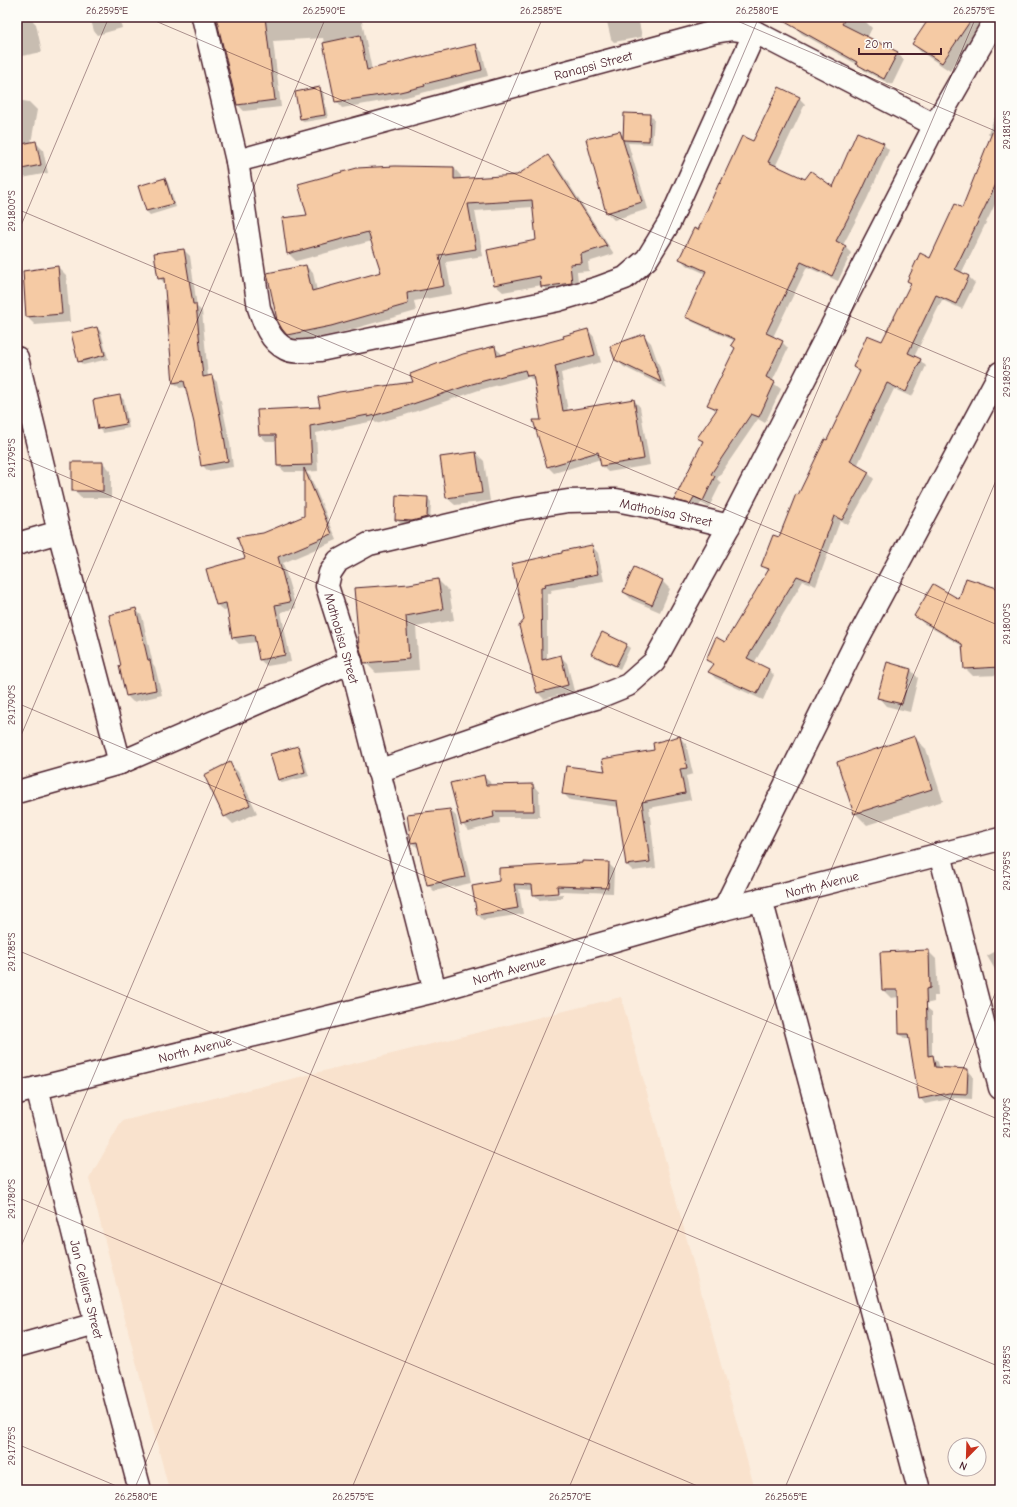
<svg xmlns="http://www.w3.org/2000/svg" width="1017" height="1507" viewBox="0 0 1017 1507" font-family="'Comic Neue',sans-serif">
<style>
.built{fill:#f9e2cd}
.shadow{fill:#0003}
.building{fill:#f5caa4;stroke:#4a1f2b}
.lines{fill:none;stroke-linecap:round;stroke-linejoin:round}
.minor-casing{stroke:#4a1f2b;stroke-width:25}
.minor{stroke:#fdfcf7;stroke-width:22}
.ticks{fill:none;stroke:#4a1f2b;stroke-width:1;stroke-opacity:0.45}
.labels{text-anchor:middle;stroke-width:3;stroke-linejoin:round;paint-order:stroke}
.street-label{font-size:13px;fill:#4a1f2b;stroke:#fdfcf7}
.neatline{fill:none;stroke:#4a1f2b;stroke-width:1.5}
.ticks-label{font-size:10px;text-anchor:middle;fill:#4a1f2b}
</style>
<rect width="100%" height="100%" fill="#fbedde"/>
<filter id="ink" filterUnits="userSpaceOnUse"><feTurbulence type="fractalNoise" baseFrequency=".025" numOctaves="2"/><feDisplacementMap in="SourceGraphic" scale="8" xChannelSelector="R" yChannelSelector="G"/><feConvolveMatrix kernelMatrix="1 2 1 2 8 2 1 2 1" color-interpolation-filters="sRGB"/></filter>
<g filter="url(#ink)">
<path class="built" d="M621,997L755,1490H169L89,1179L122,1121Z"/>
<g class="shadow">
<path d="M25,17H29L36,24L42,52L17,57V19Z"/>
<path d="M90,17H119L122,28L97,35L94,31Z"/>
<path d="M217,17H361L372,70L475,45L482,52L488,76L406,97L342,108L336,101L323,38L273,41L281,107L244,111L238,105Z"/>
<path d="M606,17H638L642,37L614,42L611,39Z"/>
<path d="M655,17H684V19L658,21Z"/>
<path d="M800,17H858L865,21L872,28L867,38L897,53L904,60L892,85L865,71L860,66L802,34L794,26Z"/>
<path d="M931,17H978L983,22L950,71L921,52L913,44Z"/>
<path d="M320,89L323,92L328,118L304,122L301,119Z"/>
<path d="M799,98L805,104L775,167L806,180L833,188L883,144L889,150L867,199L843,245L851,253L838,281L807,267L773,337L782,342L788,348L772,382L781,389L765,423L758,419L717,479L721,483L709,507L701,503L697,509L681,505L675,499L703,442L698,438L716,411L709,404L736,349L735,341L693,322L686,316L706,274L686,265L680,258L698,232L720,185L754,142Z"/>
<path d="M17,100L29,102L37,110L31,143L35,142L43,150L48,173L17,179Z"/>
<path d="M1000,105V194L961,274L969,277L975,283L962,309L942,300L914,357L920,360L926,366L912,397L894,389L857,466L868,473L874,479L848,525L840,521L816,586L803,581L754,663L768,669L774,675L763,700L715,678L710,672L714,666L707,659L726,643L769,572L763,565L780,538L799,497L828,442L860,373L854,367L882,342L911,284L909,281L931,259L963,209L991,136L988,133Z"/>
<path d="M650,115L654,119L652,144L628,143L648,209L614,220L607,213L588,140L620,132L624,137Z"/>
<path d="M548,156L556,164L614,254L588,262L589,271L577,272L579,290L550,294L542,285L503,292L495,285L537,241L533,207L475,211L483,256L446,262L452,294L414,301L416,311L339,333L296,342L283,329L306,266L313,273L317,291L383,272L372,241L296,261L288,253L308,216L454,168L461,176V180L517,176Z"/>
<path d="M165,179L168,183L176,207L150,215L146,211L139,187Z"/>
<path d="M184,250L190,256L197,307L202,311L208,377L211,376L217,382L230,443L233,467L208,471L202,465L195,423L186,387L180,388L174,383L166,284L159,278Z"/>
<path d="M58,267L66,275L70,322L35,325L27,317L24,272Z"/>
<path d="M97,328L101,332L108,359L83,365L79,361Z"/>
<path d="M588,330L594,337L601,362L561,373L568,411L634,400L640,407L650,465L608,472L602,466L601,459L554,473L547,466L542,420L535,382L529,377L479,390L405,415L376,423L374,421L316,433L318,471L305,472L310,476L337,540L283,563L296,608L281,612L291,662L267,666L260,660L257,642L239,644L233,638L228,610L224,611L217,605L207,570L246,559L264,534L305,516V472H285L278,466L277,441H266L260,435L321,408L414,382L494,347L501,353L502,356L565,339Z"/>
<path d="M643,335L651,343L667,388L624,367L616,359Z"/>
<path d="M120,396L124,400L129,428L103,433L99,429L94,400Z"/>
<path d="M476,453L484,461L490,501L455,505L447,498Z"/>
<path d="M103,463L111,471V498H81L73,490Z"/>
<path d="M428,498L431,502L430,521L416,524L400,523L396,519Z"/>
<path d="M592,546L598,553L604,581L551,590L552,593L547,594V660L560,656L567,663L574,691L544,699L538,693L525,620L513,565Z"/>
<path d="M438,580L449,591L454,620L416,627L419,670L376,673L365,662L409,585Z"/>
<path d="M662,581L670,589L660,612L632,600L624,592Z"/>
<path d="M1000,590V675L973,676L965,668L964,647L923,623L915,615L959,600Z"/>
<path d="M136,610L142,616L153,664L155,667L162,695L133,702L127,696L122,667Z"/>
<path d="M626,645L630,648L620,669L596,658L592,654Z"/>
<path d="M911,670L918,678L910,712L886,706L879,698Z"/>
<path d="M679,737L686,744L693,774L686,776L691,800L649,808L656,868L633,871L626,864L619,807L570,800L563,793L606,772L656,751Z"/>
<path d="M915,738L926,749L943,801L867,825L855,813Z"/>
<path d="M298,747L301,751L309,776L282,783L279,780Z"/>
<path d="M230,764L238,772L257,813L233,824L225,816Z"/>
<path d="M483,776L490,782L491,786L533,785L539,792L540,817H499L500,823L469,831L462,824Z"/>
<path d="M450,810L456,816L471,883L434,891L428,885L420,848H418L412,842Z"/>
<path d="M608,863L614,869L613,893L563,891L537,893V895L563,894V898L539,900L534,894L533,890L519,889L523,914L483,920L478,915L473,887Z"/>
<path d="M1000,949V978L987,956Z"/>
<path d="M928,951L936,959L938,996H934V1002L916,1006L926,1007L932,1012V1056L938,1062L940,1069L968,1070L973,1076L972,1099L955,1098L925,1104L920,1098L910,1039H905L900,1034L899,997L891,998L883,990Z"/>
</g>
<g class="building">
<path d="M216,17H265L275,100L237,105Z"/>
<path d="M776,17H846L842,24L898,52L884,79L856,64L857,62Z"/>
<path d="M930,17H973L942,63L912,44Z"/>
<path d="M360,35L367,70L418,57V58L476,44L482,70L424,84L425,86L400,92L335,102L323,43Z"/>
<path d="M320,87L325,115L300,119L295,92Z"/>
<path d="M779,87L800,97L768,162L805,179L811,171L833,187L857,132L884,143L861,193L836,241L846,246L832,276L801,262L766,333L783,341L766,377L775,382L759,417L751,414L711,474L715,476L703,501L694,497L690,504L674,500L703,441L697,438L717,409L707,405L735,348L731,345L735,339L685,317L706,271L679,259L694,228L698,230L719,183L720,184L742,136L753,141Z"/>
<path d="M624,113L650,114L649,141L623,140Z"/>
<path d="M999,115L1000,116V176L955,269L969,276L956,304L936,295L908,353L921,359L906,392L887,383L850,461L869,472L842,520L834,516L810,581L797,576L747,658L769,669L757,694L708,672L714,664L706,660L716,637L725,642L769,569L761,566L773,535L779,537L796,494L798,495L825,439L827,440L860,371L853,367L867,335L882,341L911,283L907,281L920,253L930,258L955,204L962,208Z"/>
<path d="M620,131L642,202L606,213L586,139Z"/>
<path d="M36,141L41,165L17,170V145Z"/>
<path d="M548,155L607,246L581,254L582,263L570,264L572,283L541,287L540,276L494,285L487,250L536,240L532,200L468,204L476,249L439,255L444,286L407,293L408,304L331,326L287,335L282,329L277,320L267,273L306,265L312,291L381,272L368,232L287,254L282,218L307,215L298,184L357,168L395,166L454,167V179L517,175Z"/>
<path d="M165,178L173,204L146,211L138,186Z"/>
<path d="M184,249L193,304H196L203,377L212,375L224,436L228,461L201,466L194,423L184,381L173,383L164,278L158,279L154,253Z"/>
<path d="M58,266L62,314L26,317L23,271Z"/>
<path d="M97,327L105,355L78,362L71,333Z"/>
<path d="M588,329L595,355L555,366L563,411L634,399L644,459L601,466L598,452L547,467L533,420H541L533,375L527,376L525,370L472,384L398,409L368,417V415L310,426L312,465L277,466L276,435H259L257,410L320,407L318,397L339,392L413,382L410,374L463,354L495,346L497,356L564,338L563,336Z"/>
<path d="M644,334L661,382L615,360L610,346Z"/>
<path d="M120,395L126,424L98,429L93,400Z"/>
<path d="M476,452L482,493L446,498L440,457Z"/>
<rect x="72" y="462" width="31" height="29"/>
<path d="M304,468L332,534L278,557L290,602L275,605L285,655L259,660L254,635L232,638L226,603L216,605L206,569L245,558L237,537L263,533L304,516Z"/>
<path d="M396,495L428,497L427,517L412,521L395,520Z"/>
<path d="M592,545L598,574L545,584L546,587L541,588L542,660L561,655L568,685L537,693L519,626L524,620L512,564L562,553V551Z"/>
<path d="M634,567L663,580L652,605L623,592Z"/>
<path d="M966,578L1000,589V667L964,669L962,644L914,616L933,584L959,599Z"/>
<path d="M438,579L443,609L406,616L409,659L364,663L359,645L354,588L409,584Z"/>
<path d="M136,608L148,660H150L156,690L126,696L119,666H121L109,615Z"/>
<path d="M602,632L627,644L616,666L591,654Z"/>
<path d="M887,662L911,669L902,704L877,698Z"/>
<path d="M680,736L687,768L680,769L685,793L642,802L650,862L626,865L617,801L562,794L566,766L605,771L602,759L654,750L653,743Z"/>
<path d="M915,736L932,789L854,814L837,762Z"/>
<path d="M298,746L305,772L278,780L270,754Z"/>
<path d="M230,762L250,805L224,817L204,775Z"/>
<path d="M484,775L486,785L533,784L534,811H493L494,817L461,825L450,783Z"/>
<path d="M450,809L465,877L427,885L417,842L411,843L407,814Z"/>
<path d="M582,861L609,862L608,888L557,886L558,893L533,895L532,885L514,884L518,908L477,915L472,886L499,881V868L582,863Z"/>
<path d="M929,950L930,988L926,989L928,1056L933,1055L935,1067L968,1069L967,1094L949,1093L919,1099L908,1034H899L898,990H882L880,952Z"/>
</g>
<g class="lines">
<g class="minor-casing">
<g id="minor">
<path d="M203,17L237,161L259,308C264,323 270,341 286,349C295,354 310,350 320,350L558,300L598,288L625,278L647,259L669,223L755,32"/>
<path d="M237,161L714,32L733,29L755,32L935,125"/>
<path d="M17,358L59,532L120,763"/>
<path d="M17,544L59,532"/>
<path d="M378,771L558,709L596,698L628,685L654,662L729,526L935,125L997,17"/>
<path d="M17,792L120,763L351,662"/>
<path d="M940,854L1000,1088"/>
<path d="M761,899L919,1490"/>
<path d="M724,909L856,642L1000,373"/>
<path d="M435,991L351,662L327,586L330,573L338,561L369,544L517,509L568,501L616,500L656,508L729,526"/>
<path d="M37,1088L96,1324L140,1490"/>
<path d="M17,1093L435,991L724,909L1000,839"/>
<path d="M17,1346L96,1324"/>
</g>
</g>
<use href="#minor" class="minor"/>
</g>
</g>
<path class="ticks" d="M146,17L1000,380M728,17L1000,133M17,209L1000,626M17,235L109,17M17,456L1000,873M17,703L1000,1120M17,745L326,17M17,950L1000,1367M17,1197L707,1490M17,1256L543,17M17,1444L126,1490M134,1490L759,17M351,1490L976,17M568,1490L1000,471M784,1490L1000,982"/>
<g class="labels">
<g class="street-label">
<text transform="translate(593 65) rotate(-15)" y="5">Ranapsi Street</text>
<text transform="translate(666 512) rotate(12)" y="5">Mathobisa Street</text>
<text transform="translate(342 638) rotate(74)" y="5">Mathobisa Street</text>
<text transform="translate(822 884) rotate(-14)" y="5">North Avenue</text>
<text transform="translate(509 970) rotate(-16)" y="5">North Avenue</text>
<text transform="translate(195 1049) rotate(-14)" y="5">North Avenue</text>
<text transform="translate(87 1289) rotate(76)" y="5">Jan Celliers Street</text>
</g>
</g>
<rect width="1017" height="1507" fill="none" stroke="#fdfcf7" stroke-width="44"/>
<g transform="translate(967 1457) rotate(203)"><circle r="19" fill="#fdfcf7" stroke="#b5a4a5"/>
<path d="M0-3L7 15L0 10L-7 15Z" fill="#c8321e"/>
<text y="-6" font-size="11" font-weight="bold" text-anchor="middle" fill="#4a1f2b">N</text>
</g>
<path d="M859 48v6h82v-6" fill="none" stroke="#4a1f2b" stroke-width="2"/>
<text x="865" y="48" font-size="12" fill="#4a1f2b" stroke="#fdfcf7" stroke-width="3" paint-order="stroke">20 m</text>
<rect x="22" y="22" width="973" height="1463" class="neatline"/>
<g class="ticks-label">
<text x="107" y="14">26.2595°E</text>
<text x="324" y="14">26.2590°E</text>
<text x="541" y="14">26.2585°E</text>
<text x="757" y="14">26.2580°E</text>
<text x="974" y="14">26.2575°E</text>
<text transform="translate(1006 130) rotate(-90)" y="4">29.1810°S</text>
<text transform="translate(11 211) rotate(-90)" y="4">29.1800°S</text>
<text transform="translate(1006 377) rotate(-90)" y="4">29.1805°S</text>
<text transform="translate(11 458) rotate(-90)" y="4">29.1795°S</text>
<text transform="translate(1006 624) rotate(-90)" y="4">29.1800°S</text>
<text transform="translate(11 705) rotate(-90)" y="4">29.1790°S</text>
<text transform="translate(1006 871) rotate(-90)" y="4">29.1795°S</text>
<text transform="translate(11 952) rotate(-90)" y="4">29.1785°S</text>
<text transform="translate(1006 1118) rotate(-90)" y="4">29.1790°S</text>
<text transform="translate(11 1199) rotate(-90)" y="4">29.1780°S</text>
<text transform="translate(1006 1365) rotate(-90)" y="4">29.1785°S</text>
<text transform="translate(11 1446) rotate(-90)" y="4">29.1775°S</text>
<text x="136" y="1500">26.2580°E</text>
<text x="353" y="1500">26.2575°E</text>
<text x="570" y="1500">26.2570°E</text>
<text x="786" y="1500">26.2565°E</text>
</g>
</svg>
